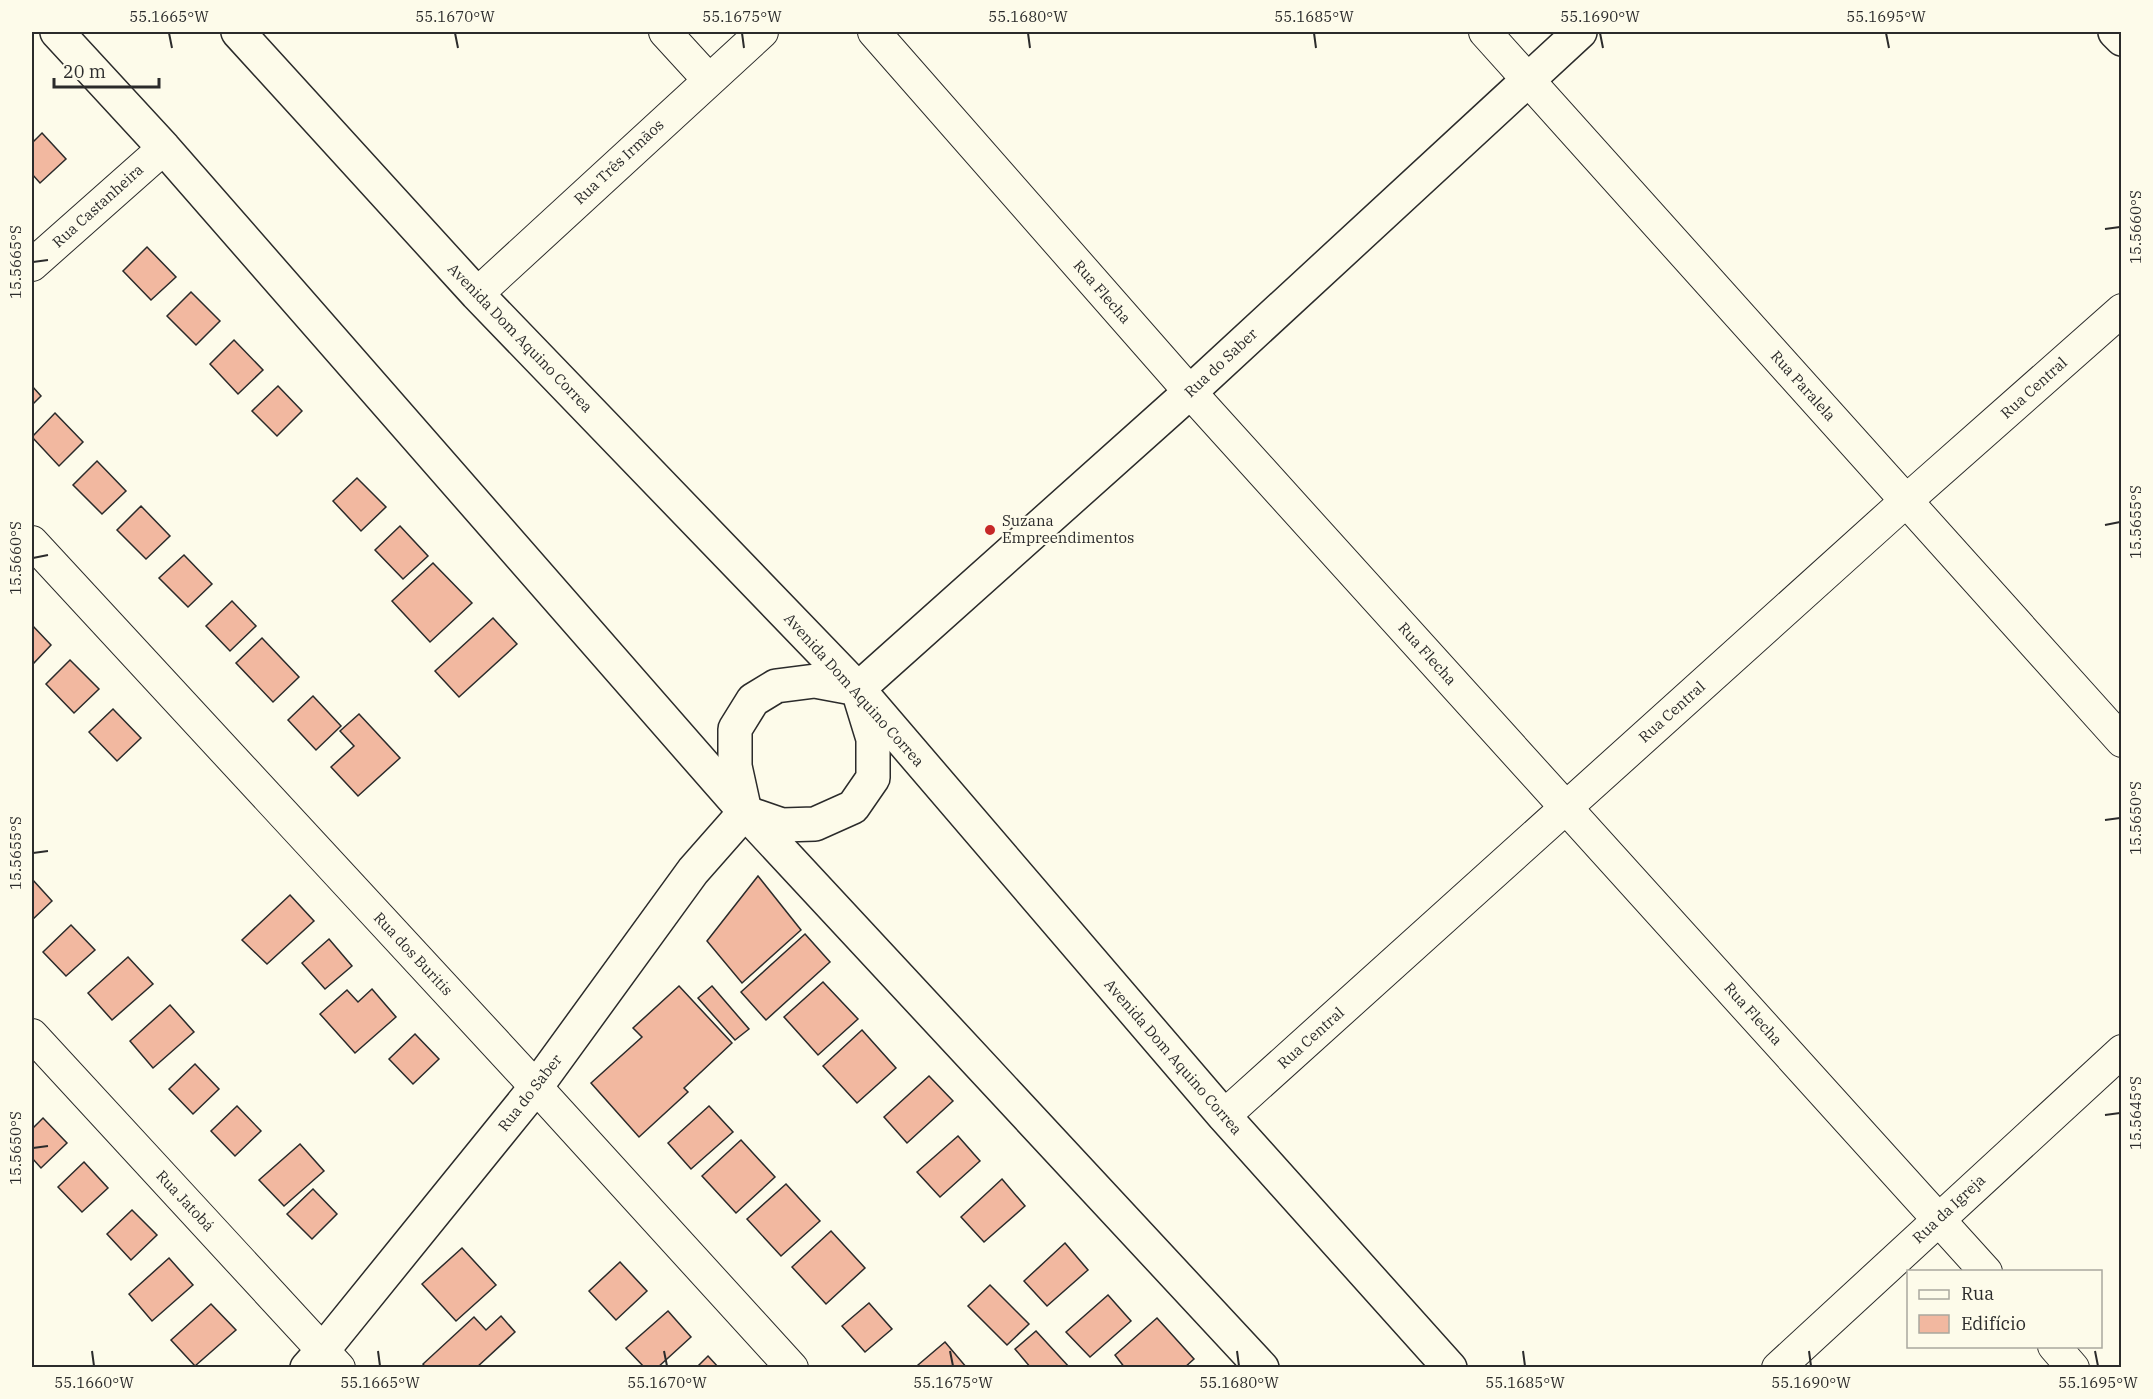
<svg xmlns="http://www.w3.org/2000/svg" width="2153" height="1399" viewBox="0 0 2153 1399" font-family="'IBM Plex Serif',serif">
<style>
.building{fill:#f2b8a0;stroke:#2b2b2b;stroke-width:1.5}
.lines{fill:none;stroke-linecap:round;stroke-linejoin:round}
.minor-casing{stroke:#2b2b2b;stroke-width:34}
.tertiary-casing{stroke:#2b2b2b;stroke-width:36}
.minor{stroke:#fdfbea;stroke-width:32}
.tertiary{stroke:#fdfbea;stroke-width:33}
.ticks{fill:none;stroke:#2b2b2b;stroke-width:2}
.poi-dot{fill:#c62828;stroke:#fdfbea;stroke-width:2}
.labels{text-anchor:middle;stroke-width:4.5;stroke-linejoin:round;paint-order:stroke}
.street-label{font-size:15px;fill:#2b2b2b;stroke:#fdfbea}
.poi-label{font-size:15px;fill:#2b2b2b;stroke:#fdfbea;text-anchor:start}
.neatline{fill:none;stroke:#2b2b2b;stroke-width:2}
.ticks-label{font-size:15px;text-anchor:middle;fill:#2b2b2b}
</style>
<rect width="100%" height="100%" fill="#fdfbea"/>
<g class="building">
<path d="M42,133L66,159L40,183L32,174V143Z"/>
<path d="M147,247L176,277L151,300L123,271Z"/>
<path d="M191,292L220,321L196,345L167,316Z"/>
<path d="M234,340L263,370L238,394L210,364Z"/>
<path d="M32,386L41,396L32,405Z"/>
<path d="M278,386L302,411L277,436L252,411Z"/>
<path d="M55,413L83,442L59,466L32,437Z"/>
<path d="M97,461L126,491L102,514L73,485Z"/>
<path d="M357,478L386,507L361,531L333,501Z"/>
<path d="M141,506L170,536L146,559L117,530Z"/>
<path d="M400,526L428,556L403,579L375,550Z"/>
<path d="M184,555L212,584L188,607L159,578Z"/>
<path d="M433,563L472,603L430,642L392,601Z"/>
<path d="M232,601L256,626L230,651L206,626Z"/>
<path d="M493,618L517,644L459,697L435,671Z"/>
<path d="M32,625L51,645L32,665Z"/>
<path d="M262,638L299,677L273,702L236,663Z"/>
<path d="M70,660L99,689L74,713L46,684Z"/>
<path d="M313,696L341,726L316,750L288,720Z"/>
<path d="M113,709L141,738L117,761L89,732Z"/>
<path d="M359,714L400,758L358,796L331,767L354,746L340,731Z"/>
<path d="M758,876L801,930L742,983L707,941Z"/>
<path d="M32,879L52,901L32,920Z"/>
<path d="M290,895L314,921L267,964L242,940Z"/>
<path d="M71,925L95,950L66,976L43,952Z"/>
<path d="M805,934L830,962L766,1020L741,992Z"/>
<path d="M329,939L352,966L325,989L302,963Z"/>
<path d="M128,957L153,984L112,1020L88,993Z"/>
<path d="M823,982L858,1019L818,1055L784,1017Z"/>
<path d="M679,986L732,1043L684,1088L688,1092L639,1137L591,1083L642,1037L633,1028Z"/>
<path d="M712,986L749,1029L735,1040L698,998Z"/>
<path d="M372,989L396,1017L355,1053L320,1014L347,990L358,1002Z"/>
<path d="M170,1005L194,1032L153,1068L130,1041Z"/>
<path d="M862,1030L896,1068L857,1103L823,1066Z"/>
<path d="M415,1034L439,1059L413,1084L389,1059Z"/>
<path d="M195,1064L219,1089L193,1114L169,1089Z"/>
<path d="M929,1076L953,1101L907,1143L884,1117Z"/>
<path d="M237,1106L261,1131L235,1156L211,1131Z"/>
<path d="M709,1106L733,1132L691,1169L668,1143Z"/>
<path d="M43,1118L67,1143L41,1168L32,1158V1129Z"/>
<path d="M958,1136L980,1161L940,1197L917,1172Z"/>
<path d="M741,1140L775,1177L736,1213L702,1176Z"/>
<path d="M300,1144L324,1171L284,1206L259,1180Z"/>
<path d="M84,1162L108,1188L82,1212L58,1187Z"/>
<path d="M1002,1179L1025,1206L984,1242L961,1217Z"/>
<path d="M786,1184L820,1221L781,1256L747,1219Z"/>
<path d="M313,1189L337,1214L312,1239L287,1214Z"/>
<path d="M132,1210L157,1235L131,1260L107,1234Z"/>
<path d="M831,1231L865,1268L826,1304L792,1267Z"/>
<path d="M1065,1243L1088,1270L1047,1306L1024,1281Z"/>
<path d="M462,1248L496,1285L456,1321L422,1284Z"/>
<path d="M169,1258L193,1285L152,1321L129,1294Z"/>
<path d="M620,1262L647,1291L616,1320L589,1291Z"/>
<path d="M990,1285L1029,1324L1007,1345L968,1306Z"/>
<path d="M1108,1295L1131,1321L1090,1357L1066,1332Z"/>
<path d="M869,1303L892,1329L865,1352L842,1326Z"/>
<path d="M211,1304L236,1330L195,1366L171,1340Z"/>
<path d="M668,1311L691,1337L657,1368H645L626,1348Z"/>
<path d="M501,1316L515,1332L476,1368H426L423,1364L474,1317L486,1330Z"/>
<path d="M1157,1318L1194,1359L1184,1368H1125L1115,1355Z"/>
<path d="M1036,1331L1070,1368H1031L1015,1349Z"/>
<path d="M945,1342L967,1368H921L918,1365Z"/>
<path d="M708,1356L719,1368H696Z"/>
</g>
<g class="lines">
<g class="minor-casing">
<g id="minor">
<path d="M665,32L708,79"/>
<path d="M874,32L1190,392L1986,1272"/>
<path d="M1485,32L2122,741"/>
<path d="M32,265L164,148"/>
<path d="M477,294L762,32"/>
<path d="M32,542L536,1087L792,1368"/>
<path d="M32,1035L339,1368"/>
<path d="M1224,1116L1906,501L2122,310"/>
<path d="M2054,1346L2073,1368"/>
<path d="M1778,1368L2122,1051"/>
</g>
</g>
<g class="tertiary-casing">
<g id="tertiary">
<path d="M57,32L164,148L745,812L1262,1368"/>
<path d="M238,32L477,294L858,689L1224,1116L1450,1368"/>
<path d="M2115,32L2122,39"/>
<path d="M858,689L1190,392L1580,32"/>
<path d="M744,807L735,766V729L753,700L776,686L815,681L858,689"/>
<path d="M747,813L782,825L815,824L853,807L873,778V739L861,700"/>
<path d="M307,1368L323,1350L536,1087L693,871L745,812"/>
</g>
</g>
<use href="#minor" class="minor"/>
<use href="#tertiary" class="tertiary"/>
</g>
<path class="ticks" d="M169,33L172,48M455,33L458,48M742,33L744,48M1028,33L1030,48M1314,33L1316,48M1600,33L1603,48M1886,33L1889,48M2105,229L2120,227M33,262L48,260M2105,525L2120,522M33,558L48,555M2105,820L2120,818M33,853L48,851M2105,1115L2120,1113M33,1148L48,1146M92,1351L94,1366M378,1351L380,1366M664,1351L667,1366M950,1351L953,1366M1237,1351L1239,1366M1523,1351L1525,1366M1809,1351L1811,1366M2095,1351L2098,1366"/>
<circle class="poi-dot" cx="990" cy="530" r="6"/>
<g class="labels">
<g class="street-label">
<text transform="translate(619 162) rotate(-43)" y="5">Rua Três Irmãos</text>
<text transform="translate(98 206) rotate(-42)" y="5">Rua Castanheira</text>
<text transform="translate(1102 292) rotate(49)" y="5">Rua Flecha</text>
<text transform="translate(520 338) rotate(46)" y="5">Avenida Dom Aquino Correa</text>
<text transform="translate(1221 363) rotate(-43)" y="5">Rua do Saber</text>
<text transform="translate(1803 386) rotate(48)" y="5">Rua Paralela</text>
<text transform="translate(2034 388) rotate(-42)" y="5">Rua Central</text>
<text transform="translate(1427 654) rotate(48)" y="5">Rua Flecha</text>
<text transform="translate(854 690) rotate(48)" y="5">Avenida Dom Aquino Correa</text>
<text transform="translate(1672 712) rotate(-42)" y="5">Rua Central</text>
<text transform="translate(413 954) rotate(47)" y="5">Rua dos Buritis</text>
<text transform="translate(1753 1014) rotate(48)" y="5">Rua Flecha</text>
<text transform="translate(1311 1038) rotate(-42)" y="5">Rua Central</text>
<text transform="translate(1173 1057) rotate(49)" y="5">Avenida Dom Aquino Correa</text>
<text transform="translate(530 1093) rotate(-52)" y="5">Rua do Saber</text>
<text transform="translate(185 1201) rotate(47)" y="5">Rua Jatobá</text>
<text transform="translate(1949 1209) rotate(-43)" y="5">Rua da Igreja</text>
</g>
<g class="poi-label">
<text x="1002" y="526">Suzana<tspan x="1002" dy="17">Empreendimentos</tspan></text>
</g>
</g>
<rect width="2153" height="1399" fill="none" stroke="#fdfbea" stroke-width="66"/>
<rect x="1907" y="1270" width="195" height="78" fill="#fdfbea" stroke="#a9a89e" stroke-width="1.5"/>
<rect x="1919" y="1290" width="30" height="9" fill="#fdfbea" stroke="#a9a89e" stroke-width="1.5"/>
<text x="1961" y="1300" font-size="18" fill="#2b2b2b">Rua</text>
<rect x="1919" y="1315" width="30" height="18" fill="#f2b8a0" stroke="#a9a89e" stroke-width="1.5"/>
<text x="1961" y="1330" font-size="18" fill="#2b2b2b">Edifício</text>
<path d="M54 78v9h105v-9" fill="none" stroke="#2b2b2b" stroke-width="3"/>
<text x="63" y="78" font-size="18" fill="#2b2b2b" stroke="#fdfbea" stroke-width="4.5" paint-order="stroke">20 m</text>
<rect x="33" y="33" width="2087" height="1333" class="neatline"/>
<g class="ticks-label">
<text x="169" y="22">55.1665°W</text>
<text x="455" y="22">55.1670°W</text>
<text x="742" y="22">55.1675°W</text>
<text x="1028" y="22">55.1680°W</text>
<text x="1314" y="22">55.1685°W</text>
<text x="1600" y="22">55.1690°W</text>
<text x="1886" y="22">55.1695°W</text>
<text transform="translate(2136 227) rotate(-90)" y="5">15.5660°S</text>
<text transform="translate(16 262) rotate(-90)" y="5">15.5665°S</text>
<text transform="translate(2136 522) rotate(-90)" y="5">15.5655°S</text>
<text transform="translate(16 558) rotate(-90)" y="5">15.5660°S</text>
<text transform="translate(2136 818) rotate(-90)" y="5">15.5650°S</text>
<text transform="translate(16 853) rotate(-90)" y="5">15.5655°S</text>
<text transform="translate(2136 1113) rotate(-90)" y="5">15.5645°S</text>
<text transform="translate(16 1148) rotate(-90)" y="5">15.5650°S</text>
<text x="94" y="1388">55.1660°W</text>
<text x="380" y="1388">55.1665°W</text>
<text x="667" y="1388">55.1670°W</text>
<text x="953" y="1388">55.1675°W</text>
<text x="1239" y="1388">55.1680°W</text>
<text x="1525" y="1388">55.1685°W</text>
<text x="1811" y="1388">55.1690°W</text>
<text x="2098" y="1388">55.1695°W</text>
</g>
</svg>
